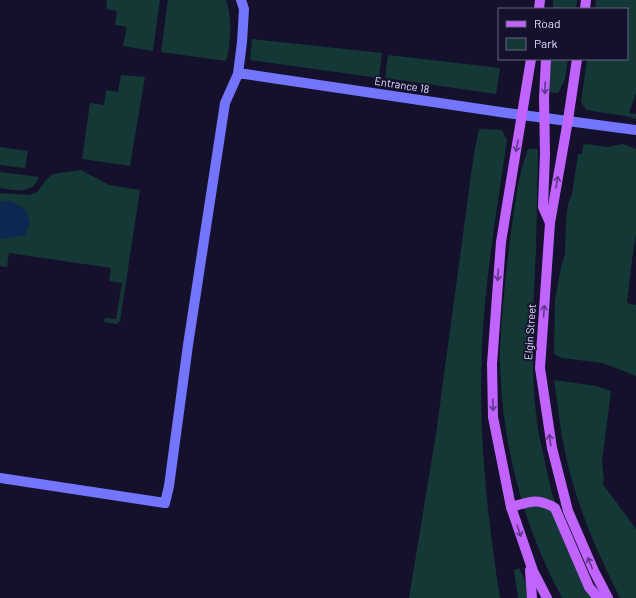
<svg xmlns="http://www.w3.org/2000/svg" width="636" height="598" viewBox="0 0 636 598" font-family="Barlow,sans-serif">
<style>
.green{fill:#143835}
.water{fill:#0b2752}
.lines{fill:none;stroke-linecap:round;stroke-linejoin:round}
.secondary{stroke:#7475ff;stroke-width:10}
.primary{stroke:#c164ff;stroke-width:10}
.oneway{stroke:#62368c}
.labels{text-anchor:middle;stroke-width:3.5;stroke-linejoin:round;paint-order:stroke}
.street-label{font-size:11px;fill:#e0ddff;stroke:#15112d}
</style>
<rect width="100%" height="100%" fill="#15112d"/>
<g class="green">
<path d="M107,0H160L153,51L123,46L127,27L115,25L117,11L106,9Z"/>
<path d="M168,0H226C232,14 231,46 226,61L161,52Z"/>
<path d="M553,0H577L576,9H553Z"/>
<path d="M596,0H636V93L629,113L636,114V119L625,116L586,110L581,102L587,59H627V9H595Z"/>
<path d="M252,39L382,53L379,78L250,60Z"/>
<path d="M388,55L500,68L496,94L385,78Z"/>
<path d="M550,59H568L565,79L558,93L550,92Z"/>
<path d="M121,75L145,77L130,166L82,159L90,103L104,105L106,90L118,92Z"/>
<path d="M479,129L502,130L507,140C497,209 485,278 482,347C478,432 487,515 500,598H409L436,434L474,153Z"/>
<path d="M586,144L608,147L623,144L636,149V234L632,260L627,303L636,305V376L603,363L562,358L554,354L555,300L561,267L565,254L566,219L568,204L572,194L578,154H582L583,145Z"/>
<path d="M0,147L28,151L25,168L0,165Z"/>
<path d="M528,149H538L536,250L532,335L534,396L538,430L551,490L569,543L595,598H562C523,525 502,445 500,362C499,352 501,342 501,332C503,301 506,271 510,241C514,211 517,178 528,149Z"/>
<path d="M81,170L109,185L140,190L120,321L117,324L104,322L105,318L116,319L122,283L109,281L111,268L9,253L7,267L0,266V193L29,195L37,192L46,180L53,174Z"/>
<path d="M0,172L39,177C33,195 15,190 0,188Z"/>
<path d="M554,380L596,386L611,391L602,462L604,480L602,483L636,529V598H620C596,549 574,501 564,446C559,424 558,402 554,380Z"/>
<path d="M519,568L533,598H518L514,570Z"/>
</g>
<path class="water" d="M10,201L25,209L30,222L26,235L0,239V202Z"/>
<g class="lines">
<g class="secondary">
<path d="M238,74H245L507,113L636,130"/>
<path d="M0,478L165,503L169,486L188,345L225,103L238,74L242,42L244,9L241,0"/>
</g>
<g class="primary">
<path d="M539,9L540,0"/>
<path d="M585,9L586,0"/>
<path d="M531,59L501,242L492,364L493,417L511,507L533,571L547,598"/>
<path d="M546,59L544,98L545,154L543,207L550,223"/>
<path d="M577,59L568,120L550,223L540,368L552,448L568,511L594,571L608,598"/>
<path d="M511,507C529,502 537,497 555,508L589,587L598,598"/>
<path d="M530,570L532,598"/>
</g>
</g>
<defs><path id="oneway-shaft" d="M-6 0H5M1.5-3L5.5 0L1.5 3" fill="none" stroke-width="1.6" stroke-linecap="round" stroke-linejoin="round"/></defs>
<g class="oneway">
<use href="#oneway-shaft" transform="translate(545 88) rotate(92)"/>
<use href="#oneway-shaft" transform="translate(517 146) rotate(100)"/>
<use href="#oneway-shaft" transform="translate(557 182) rotate(-80)"/>
<use href="#oneway-shaft" transform="translate(498 275) rotate(94)"/>
<use href="#oneway-shaft" transform="translate(544 311) rotate(-86)"/>
<use href="#oneway-shaft" transform="translate(493 405) rotate(89)"/>
<use href="#oneway-shaft" transform="translate(550 440) rotate(-98)"/>
<use href="#oneway-shaft" transform="translate(519 531) rotate(71)"/>
<use href="#oneway-shaft" transform="translate(590 563) rotate(-113)"/>
</g>
<g class="labels">
<g class="street-label">
<text transform="translate(402 85) rotate(9)" y="4">Entrance 18</text>
<text transform="translate(530 332) rotate(-86)" y="4">Elgin Street</text>
</g>
</g>
<rect x="498" y="8" width="130" height="52" fill="#15112d" stroke="#666381"/>
<rect x="506" y="21" width="20" height="6" fill="#c164ff" stroke="#666381"/>
<text x="534" y="28" font-size="12" fill="#e0ddff">Road</text>
<rect x="506" y="38" width="20" height="12" fill="#143835" stroke="#666381"/>
<text x="534" y="48" font-size="12" fill="#e0ddff">Park</text>
</svg>
